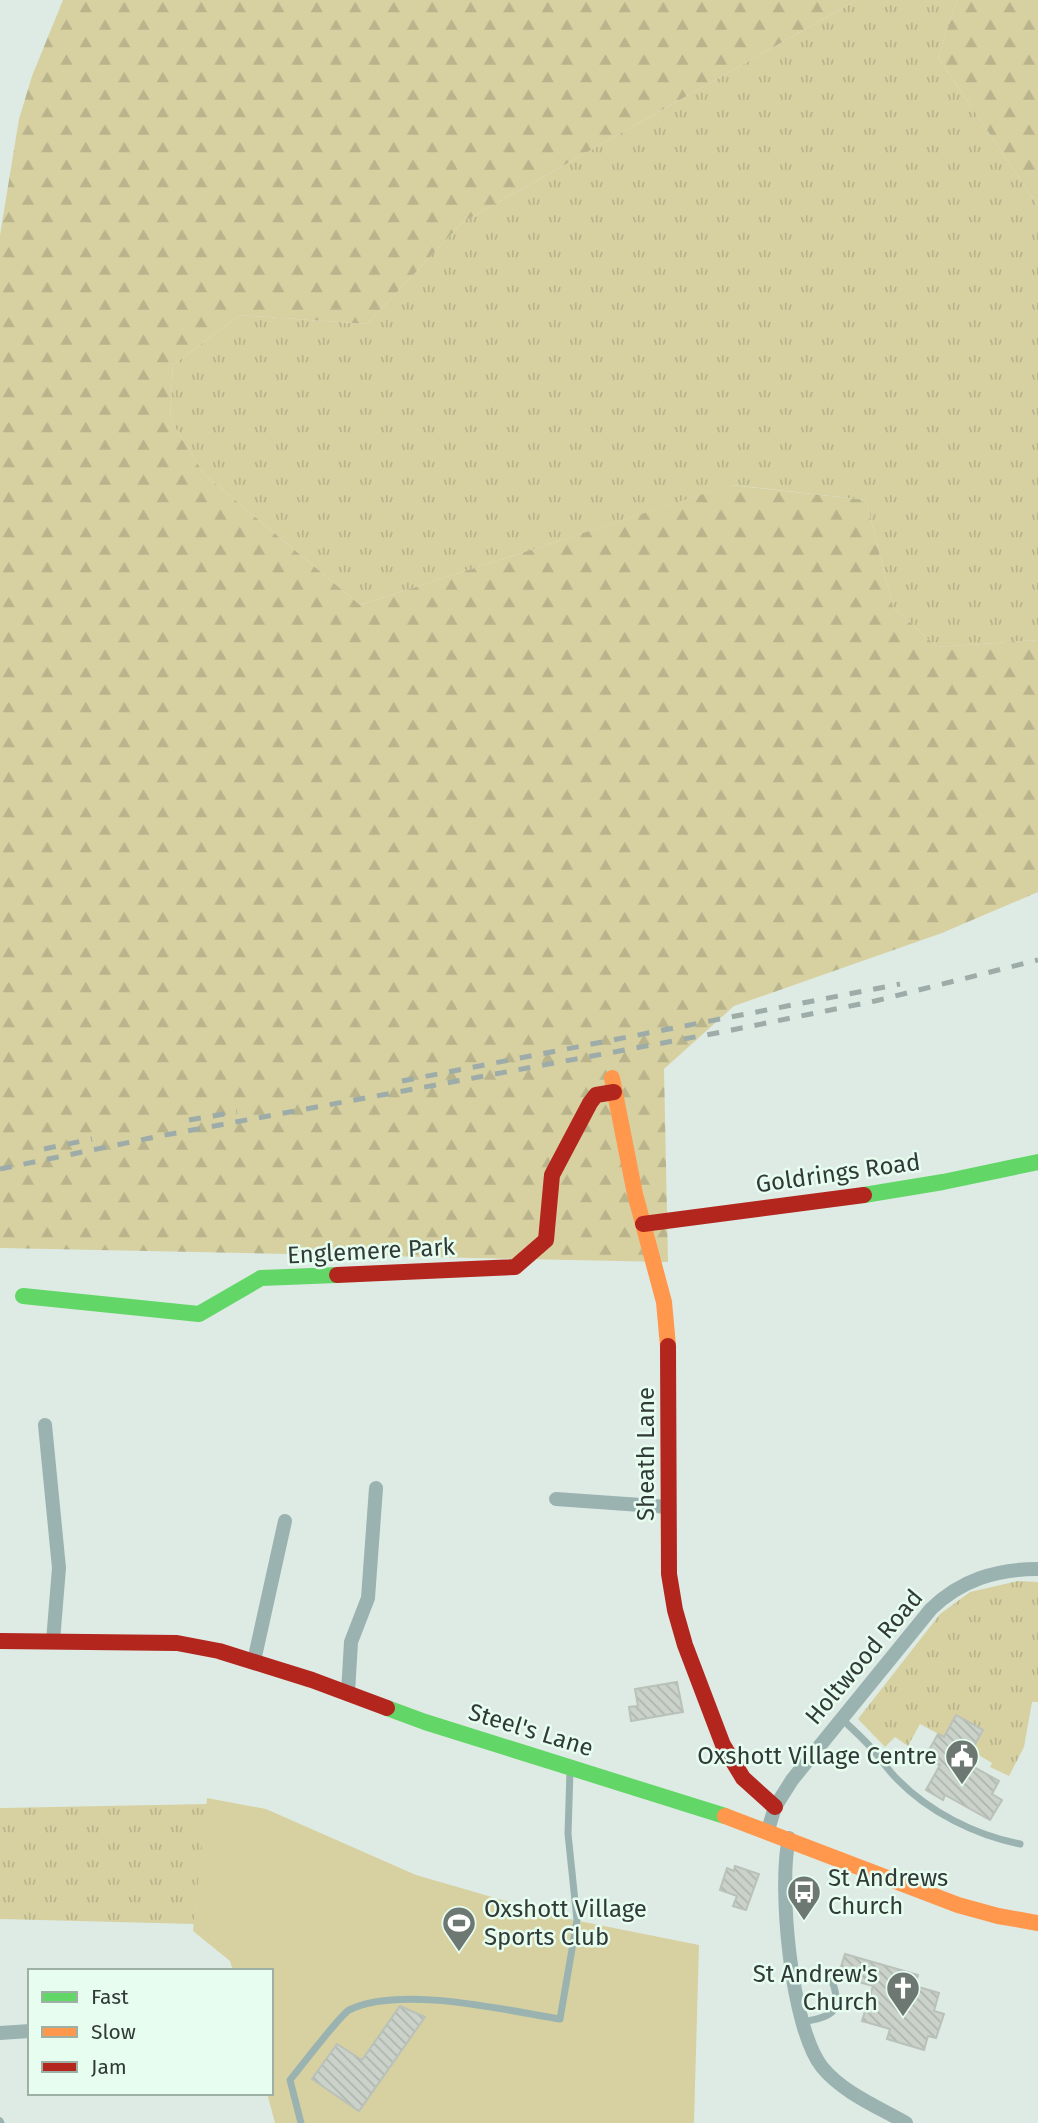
<svg xmlns="http://www.w3.org/2000/svg" width="1038" height="2123" viewBox="0 0 1038 2123" font-family="'Fira Sans',sans-serif">
<style>
.grass{fill:url(#grass-tufts)}
.forest{fill:url(#forest-firs)}
.garden{fill:#d7d1a2}
.building{fill:url(#building-back-hatch);stroke:#b9c1b9;stroke-width:2}
.lines{fill:none;stroke-linecap:round;stroke-linejoin:round}
.lane{stroke:#9ab3b1;stroke-width:7}
.street{stroke:#9ab3b1;stroke-width:14}
.fast{stroke:#63d668;stroke-width:16}
.slow{stroke:#ff974d;stroke-width:16}
.jam{stroke:#b3261e;stroke-width:16}
.rail{stroke:#9daca9;stroke-width:5;stroke-dasharray:12 12;stroke-linecap:butt}
.labels{text-anchor:middle;stroke-width:5;stroke-linejoin:round;paint-order:stroke}
.street-label{font-size:24px;fill:#313a36;stroke:#e6fdf0}
.poi-label{font-size:24px;fill:#313a36;stroke:#e6fdf0;text-anchor:end}
</style>
<defs>
<pattern id="grass-tufts" width="24" height="20" patternUnits="userSpaceOnUse" patternTransform="scale(1.75)"><rect width="24" height="20" fill="#d7d1a2"/><path d="M3 7l-1-3M5 7V3M7 7l1-3M15 17l-1-3M17 17v-4M19 17l1-3" fill="none" stroke="#b9b48c"/></pattern>
<pattern id="forest-firs" width="22" height="20" patternUnits="userSpaceOnUse" patternTransform="scale(1.75)"><rect width="22" height="20" fill="#d7d1a2"/><path d="M5 1l3.5 6h-7zM16 11l3.5 6h-7z" fill="#b9b48c"/></pattern>
<pattern id="building-back-hatch" width="6" height="6" patternUnits="userSpaceOnUse" patternTransform="scale(1.75)"><rect width="6" height="6" fill="#cad2ca"/><path d="M-1 5l2 2M0 0l6 6M5-1l2 2" fill="none" stroke="#aeb5ae"/></pattern>
</defs>
<rect width="100%" height="100%" fill="#deebe4"/>
<g class="grass">
<path d="M857,0H957L938,57L1038,206V640L937,647L893,607L866,500L732,485L360,605L204,474L170,419L173,365L240,315L367,324L463,222Z"/>
<path d="M1018,1581L1038,1582V1702H1032L1024,1747L1009,1776L990,1767L992,1763L972,1751L983,1730L956,1715L944,1737L920,1724L908,1746L895,1737L885,1747L858,1719L940,1614L970,1592Z"/>
<path d="M207,1804L194,1924L0,1919V1808Z"/>
</g>
<g class="forest">
<path d="M63,0H857L463,222L367,324L240,315L173,365L170,419L204,474L360,605L731,485L866,500L893,607L937,647L1038,640V892L942,933L734,1006L664,1069L668,1262L0,1248V235L19,119L32,76Z"/>
<path d="M957,0H1038V206L938,57Z"/>
</g>
<path class="garden" d="M207,1798L266,1809L416,1875L564,1918L699,1945L694,2123H275L267,2093H271V1971H233L230,1961L193,1931Z"/>
<g class="building">
<path d="M677,1682L683,1712L631,1721L629,1707L638,1706L635,1689Z"/>
<path d="M956,1715L983,1730L965,1762L999,1781L992,1794L1002,1800L990,1820L945,1795L943,1800L926,1790L940,1765L925,1757L938,1734L944,1737Z"/>
<path d="M735,1866L759,1874L746,1910L733,1906L737,1896L720,1890L727,1868L734,1871Z"/>
<path d="M845,1954L918,1975L915,1986L939,1993L934,2011L944,2014L936,2038L928,2036L924,2050L887,2039L890,2029L862,2021L873,1986L838,1976Z"/>
<path d="M400,2006L425,2017L359,2111L312,2079L337,2044L362,2060Z"/>
</g>
<g class="lines">
<g class="lane">
<path d="M842,1719C852,1729 864,1739 873,1750C881,1759 888,1770 897,1779C929,1812 975,1835 1020,1844"/>
<path d="M802,2022C831,2017 844,2013 832,1981"/>
<path d="M0,2121L1,2123"/>
<path d="M301,2123L290,2080C300,2068 341,2014 349,2010C400,1985 504,2010 560,2019L577,1920L568,1834L570,1770"/>
</g>
<g class="street">
<path d="M45,1425L59,1568L53,1641"/>
<path d="M556,1499L669,1507"/>
<path d="M254,1661L285,1521"/>
<path d="M348,1693L351,1642L368,1598L376,1488"/>
<path d="M768,1830L775,1807L792,1780L931,1609C961,1580 996,1569 1038,1569"/>
<path d="M789,1838C778,1886 791,2028 822,2067C842,2092 878,2107 906,2123"/>
<path d="M0,2033L30,2031"/>
</g>
<g class="fast">
<path d="M864,1195L943,1182L1038,1162"/>
<path d="M23,1296L199,1314L261,1278L337,1275"/>
<path d="M387,1708L425,1722L725,1816"/>
</g>
<g class="slow">
<path d="M612,1078L635,1194L664,1302L668,1346"/>
<path d="M725,1816L958,1905L998,1916L1038,1923"/>
</g>
<g class="jam">
<path d="M643,1224L864,1195"/>
<path d="M337,1275L515,1267L546,1240L552,1175L590,1103L596,1095L614,1092"/>
<path d="M668,1346L669,1574L675,1610L685,1645L723,1745L743,1778L775,1807"/>
<path d="M0,1641L177,1643L219,1651L312,1680L387,1708"/>
</g>
<g class="rail">
<path d="M402,1081L900,984"/>
<path d="M189,1120L237,1112"/>
<path d="M44,1149L92,1139"/>
<path d="M0,1169L160,1136L722,1032L875,1001L1038,960"/>
</g>
</g>
<defs>
<g id="civic-pin" transform="scale(1.75)"><path d="M0 17L-7.5 6A9.5 9.5 0 1 1 7.5 6Z" fill="#6e7873" stroke="#e6fdf0"/><path d="M-.6-6.5H3V-4.5H.6V-3L4-1V1h2V6H-6V1h2V-1L-.6-3ZM-1.2 2.5V6h2.4V2.5Z" fill="#fff"/></g>
<g id="bus-pin" transform="scale(1.75)"><path d="M0 17L-7.5 6A9.5 9.5 0 1 1 7.5 6Z" fill="#6e7873" stroke="#e6fdf0"/><path d="M-5-6H5V4H4V6H2V4H-2V6H-4V4H-5ZM-3.5-4V0h7V-4ZM-3.5 1.2v1.5H-2V1.2ZM2 1.2v1.5H3.5V1.2Z" fill="#fff"/></g>
<g id="stadium-pin" transform="scale(1.75)"><path d="M0 17L-7.5 6A9.5 9.5 0 1 1 7.5 6Z" fill="#6e7873" stroke="#e6fdf0"/><path d="M0-5a6.5 5 0 1 0 0 10a6.5 5 0 1 0 0-10ZM-3.5-1.8h7v3.6h-7Z" fill="#fff"/></g>
<g id="church-pin" transform="scale(1.75)"><path d="M0 17L-7.5 6A9.5 9.5 0 1 1 7.5 6Z" fill="#6e7873" stroke="#e6fdf0"/><path d="M-1.2-6h2.4v3.5h3.3v2.4h-3.3V6h-2.4V-.1h-3.3v-2.4h3.3Z" fill="#fff"/></g>
</defs>
<g fill-rule="evenodd">
<use href="#civic-pin" x="962" y="1756"/>
<use href="#bus-pin" x="804" y="1892"/>
<use href="#stadium-pin" x="459" y="1923"/>
<use href="#church-pin" x="903" y="1988"/>
</g>
<g class="labels">
<g class="street-label">
<text transform="translate(838 1173) rotate(-8)" y="8">Goldrings Road</text>
<text transform="translate(371 1251) rotate(-3)" y="8">Englemere Park</text>
<text transform="translate(646 1454) rotate(-90)" y="8">Sheath Lane</text>
<text transform="translate(864 1657) rotate(-50)" y="8">Holtwood Road</text>
<text transform="translate(531 1730) rotate(17)" y="8">Steel's Lane</text>
</g>
<g class="poi-label">
<text x="937" y="1764">Oxshott Village Centre</text>
<text x="828" y="1886" text-anchor="start">St Andrews<tspan x="828" dy="28">Church</tspan></text>
<text x="484" y="1917" text-anchor="start">Oxshott Village<tspan x="484" dy="28">Sports Club</tspan></text>
<text x="878" y="1982">St Andrew's<tspan x="878" dy="28">Church</tspan></text>
</g>
</g>
<rect x="28" y="1969" width="245" height="126" fill="#e6fdf0" stroke="#9eafa6" stroke-width="2"/>
<rect x="42" y="1992" width="35" height="10" fill="#63d668" stroke="#9eafa6" stroke-width="2"/>
<text x="91" y="2004" font-size="21" fill="#313a36">Fast</text>
<rect x="42" y="2027" width="35" height="10" fill="#ff974d" stroke="#9eafa6" stroke-width="2"/>
<text x="91" y="2039" font-size="21" fill="#313a36">Slow</text>
<rect x="42" y="2062" width="35" height="10" fill="#b3261e" stroke="#9eafa6" stroke-width="2"/>
<text x="91" y="2074" font-size="21" fill="#313a36">Jam</text>
</svg>
